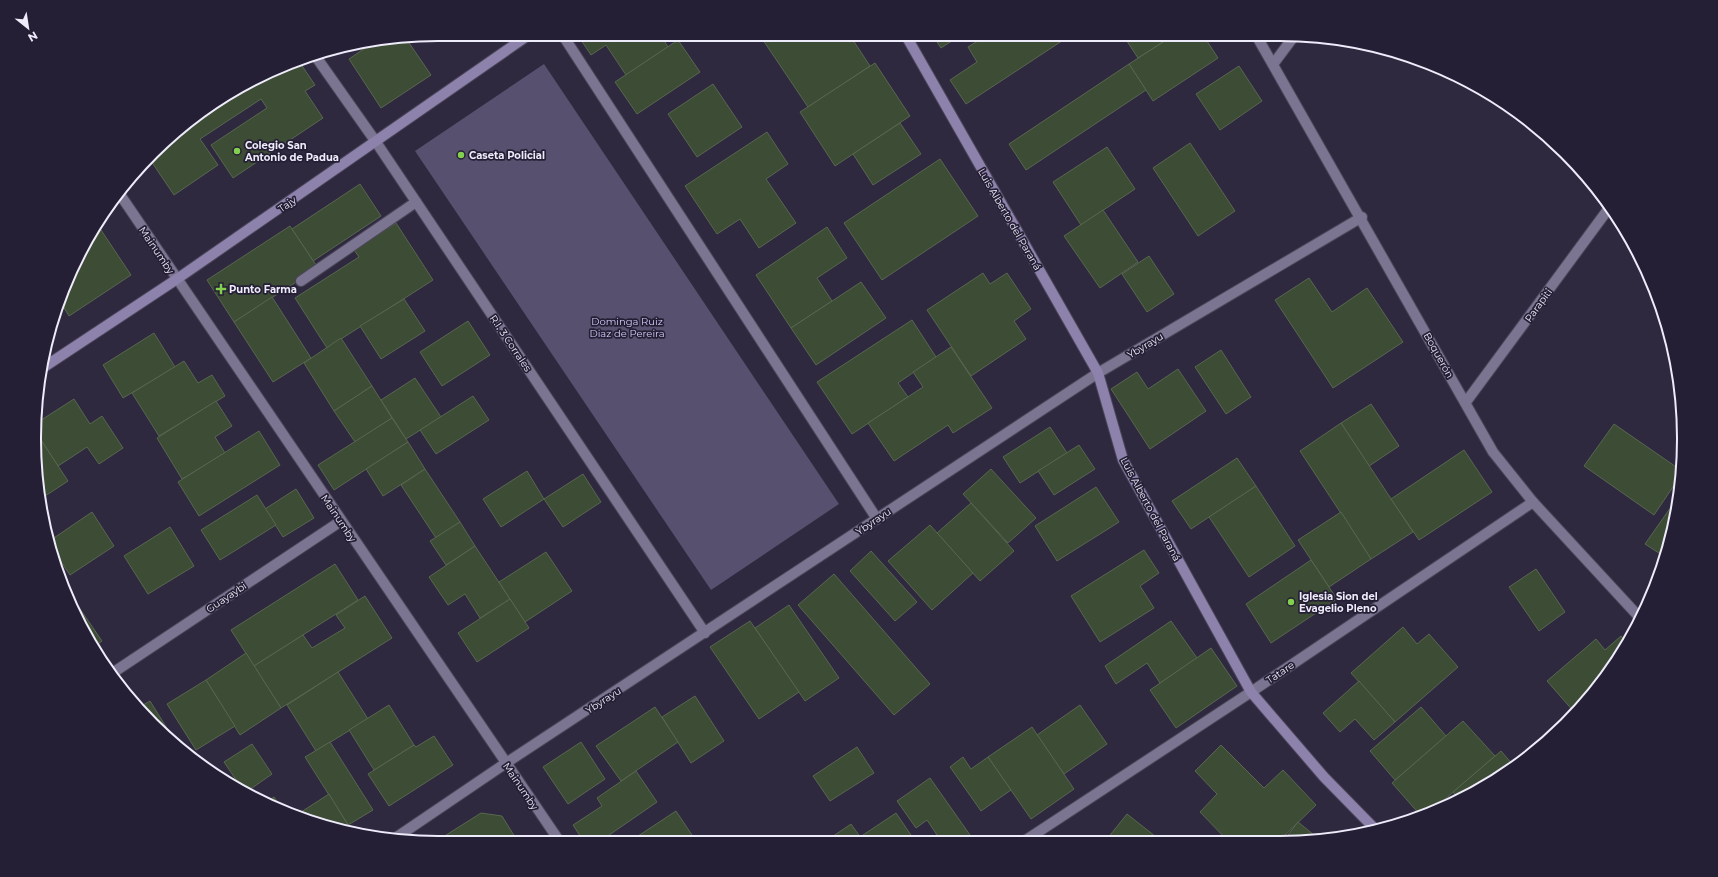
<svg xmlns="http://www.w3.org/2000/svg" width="1718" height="877" viewBox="0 0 1718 877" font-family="Montserrat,sans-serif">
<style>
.green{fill:#57506e}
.building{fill:#3d4c35;stroke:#58674f}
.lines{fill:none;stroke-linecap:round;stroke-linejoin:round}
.lane-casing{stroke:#4b4559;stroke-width:12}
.street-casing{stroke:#4b4559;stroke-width:12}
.secondary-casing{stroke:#4b4559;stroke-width:12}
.lane{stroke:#7b7591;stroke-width:10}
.street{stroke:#7b7591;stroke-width:10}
.secondary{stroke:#8c82ab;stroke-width:10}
.poi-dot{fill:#83d04e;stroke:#251f35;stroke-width:1.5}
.labels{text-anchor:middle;stroke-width:3.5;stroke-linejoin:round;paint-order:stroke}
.poi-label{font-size:10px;font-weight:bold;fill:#eeebfa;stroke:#251f35;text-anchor:start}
.street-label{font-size:10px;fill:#eeebfa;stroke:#251f35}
.park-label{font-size:10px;fill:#d5cbf8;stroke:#251f35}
.rim{fill:none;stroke:#eeebfa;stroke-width:2}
</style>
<rect width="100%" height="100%" fill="#2f2940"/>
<path class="green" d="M544,64L839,504L711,590L415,151Z"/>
<g class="building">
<path d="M577,34H660L668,47L626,75L606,45L591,55Z"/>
<path d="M771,34H823L827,40L836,34H849L870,66L808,107L763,40Z"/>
<path d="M932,34L961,35L941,48Z"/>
<path d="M987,35H1071L966,104L950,80L977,62L968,47Z"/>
<path d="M1123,35H1174L1138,58Z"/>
<path d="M1174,35H1203L1218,58L1153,101L1129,64Z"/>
<path d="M405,37L431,75L381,108L349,59L377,40Z"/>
<path d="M678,40L700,72L637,114L615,82Z"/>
<path d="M298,60L315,85L305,91L323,118L233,178L211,145L267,108L261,99L200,139L218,165L174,195L149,158L192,118L236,88Z"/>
<path d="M875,63L910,116L835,166L800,112Z"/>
<path d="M1129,64L1146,90L1026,170L1009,144Z"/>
<path d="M1239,66L1262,101L1220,130L1196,94Z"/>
<path d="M713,84L742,127L697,157L668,114Z"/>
<path d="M900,123L921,154L873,185L853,154Z"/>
<path d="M767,132L788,164L766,179L796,223L759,248L740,219L717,234L685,186Z"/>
<path d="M1190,143L1235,211L1198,236L1153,168Z"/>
<path d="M1107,147L1135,189L1081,225L1053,182Z"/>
<path d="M940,159L978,216L882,280L844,223Z"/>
<path d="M360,184L381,216L313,261L292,229Z"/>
<path d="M1103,210L1138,262L1100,288L1064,236Z"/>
<path d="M396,223L433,280L327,348L295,298L359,257L354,250Z"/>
<path d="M97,224L101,230L87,239L88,236Z"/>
<path d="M290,226L318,268L234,322L207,280Z"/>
<path d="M827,227L847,258L817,278L832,301L791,328L756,275Z"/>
<path d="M101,230L131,275L69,316L60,301L65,284L87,239Z"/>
<path d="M1149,256L1174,294L1147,312L1122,274Z"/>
<path d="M983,273L990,284L1007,273L1031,309L1014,321L1026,339L971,376L927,310Z"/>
<path d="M1309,278L1332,312L1367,288L1403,342L1333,388L1275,300Z"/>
<path d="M861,282L886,318L816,365L791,328Z"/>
<path d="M272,297L311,358L273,382L234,322Z"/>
<path d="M404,299L425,331L381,359L360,326Z"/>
<path d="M912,320L936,357L898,383L908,397L852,434L817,382Z"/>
<path d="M468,321L490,355L442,386L420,352Z"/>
<path d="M154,333L175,367L123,398L103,365Z"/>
<path d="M341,338L372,386L334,411L304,363Z"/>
<path d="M951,347L992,408L953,433L948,425L894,461L868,423L923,387L913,372Z"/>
<path d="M1221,350L1251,397L1226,414L1195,367Z"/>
<path d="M184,361L198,383L212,375L225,396L159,436L132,393Z"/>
<path d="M1178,369L1206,411L1150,449L1111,389L1137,372L1148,389Z"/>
<path d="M415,378L441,417L406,439L381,400Z"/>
<path d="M372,386L392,418L355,442L334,411Z"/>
<path d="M473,396L489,420L436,454L420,430Z"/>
<path d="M74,399L90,424L102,416L123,448L99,464L87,447L58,466L35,431V424Z"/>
<path d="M216,401L232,426L215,437L225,453L182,479L157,438Z"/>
<path d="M1371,404L1399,446L1369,466L1341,423Z"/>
<path d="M392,418L408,442L334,490L318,465Z"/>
<path d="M1341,423L1413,532L1371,559L1300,451Z"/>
<path d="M1614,424L1682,471L1681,475L1654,515L1584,466Z"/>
<path d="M1050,427L1067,453L1020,483L1003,457Z"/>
<path d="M35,431L68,481L39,500L37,491Z"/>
<path d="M259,431L280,465L199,516L178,482Z"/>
<path d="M408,442L425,469L383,496L366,469Z"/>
<path d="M1079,445L1095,469L1054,495L1038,471Z"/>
<path d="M1464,450L1492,492L1419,540L1391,499Z"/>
<path d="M1237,458L1256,486L1191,529L1172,501Z"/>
<path d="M425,469L460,522L436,538L401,485Z"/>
<path d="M991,469L1036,518L1008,543L963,494Z"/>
<path d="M527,471L544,499L501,527L483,499Z"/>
<path d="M583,474L601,502L563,527L544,499Z"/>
<path d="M1256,486L1295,546L1249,577L1209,517Z"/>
<path d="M1096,487L1119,522L1057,561L1035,526Z"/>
<path d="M296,489L314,518L283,537L265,509Z"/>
<path d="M257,495L276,525L220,560L201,530Z"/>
<path d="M1678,497L1670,543L1665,557L1645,544Z"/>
<path d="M971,503L1014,551L980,581L937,533Z"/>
<path d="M92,512L114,546L70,575L48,542Z"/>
<path d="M1341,512L1371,559L1329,587L1298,540Z"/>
<path d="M460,522L475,546L446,565L430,541Z"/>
<path d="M930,525L973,573L932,610L888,561Z"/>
<path d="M170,527L194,566L148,594L124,556Z"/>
<path d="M475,546L510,599L480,618L465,594L448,605L429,577Z"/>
<path d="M1144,550L1159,573L1140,586L1154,608L1100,642L1071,596Z"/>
<path d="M871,551L917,602L895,621L850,571Z"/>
<path d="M546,552L572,591L525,622L499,582Z"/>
<path d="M1311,560L1337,599L1271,643L1246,604Z"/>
<path d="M335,564L358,600L254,666L231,630Z"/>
<path d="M1536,569L1565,612L1539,631L1509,587Z"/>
<path d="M834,574L930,684L894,715L798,605Z"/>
<path d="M63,584L102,641L94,647L76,618Z"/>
<path d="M365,596L392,638L281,708L254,666L303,635L312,648L345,628L336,615Z"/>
<path d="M510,599L529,628L477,662L458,633Z"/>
<path d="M789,605L839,678L805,701L755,628Z"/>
<path d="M750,621L799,692L759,719L710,647Z"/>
<path d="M1171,621L1197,658L1160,683L1147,663L1116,684L1105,666Z"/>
<path d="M1403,627L1417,644L1429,634L1458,667L1395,722L1351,673Z"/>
<path d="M1621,636L1626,642L1584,705L1575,713L1547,681L1596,639L1605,650Z"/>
<path d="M1211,648L1237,686L1176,728L1150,690Z"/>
<path d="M246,653L281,708L240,735L206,680Z"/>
<path d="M338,672L368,719L316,751L287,705Z"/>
<path d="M206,680L235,726L196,750L167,704Z"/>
<path d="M1359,681L1395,722L1374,740L1355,719L1340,732L1323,713Z"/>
<path d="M695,696L724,741L691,763L662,717Z"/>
<path d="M150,701L178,746L153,725L138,708Z"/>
<path d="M389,705L414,745L374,770L349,730Z"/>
<path d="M1080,705L1107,744L1064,774L1037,735Z"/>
<path d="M655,707L678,742L621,781L596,746Z"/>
<path d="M1421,707L1446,736L1395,780L1370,751Z"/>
<path d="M1463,721L1495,756L1428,814L1421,816L1392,783Z"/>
<path d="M1032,727L1074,789L1031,819L988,757Z"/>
<path d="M434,736L453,765L389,806L368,774L414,745L416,747Z"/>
<path d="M330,742L373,810L348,825L305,757Z"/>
<path d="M581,742L605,779L568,804L543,767Z"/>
<path d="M252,744L272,774L245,793L224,762Z"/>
<path d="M1221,745L1264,788L1283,770L1316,805L1280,840H1227L1200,812L1217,794L1195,771Z"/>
<path d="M857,747L874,773L830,801L813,776Z"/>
<path d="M1501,751L1514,766L1458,798L1453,792Z"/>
<path d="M963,757L971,769L988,757L1011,790L981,811L950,767Z"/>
<path d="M636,771L657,802L599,842H584L573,825L602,806L597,798Z"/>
<path d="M930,778L970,835L962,841H941L927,820L916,828L897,801Z"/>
<path d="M329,794L348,825L340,830L300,816L298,814Z"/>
<path d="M274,797L283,810L264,803Z"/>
<path d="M676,811L696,841L629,842Z"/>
<path d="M481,813L502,816L518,842H446L443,837Z"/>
<path d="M896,813L915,841H863L860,837Z"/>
<path d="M1127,814L1160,840L1107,839Z"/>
<path d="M1298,822L1320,840H1284Z"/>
<path d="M851,824L863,841H826Z"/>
</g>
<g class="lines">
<g class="lane-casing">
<path id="lane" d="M301,281L416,202"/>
</g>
<g class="street-casing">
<g id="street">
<path d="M562,34L877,519"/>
<path d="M1256,35L1493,452L1533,502L1641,619"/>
<path d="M314,54L376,142L705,633"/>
<path d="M1274,63L1295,35"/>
<path d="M119,193L560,842"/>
<path d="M1466,402L1609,208"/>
<path d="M111,674L341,521"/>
<path d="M394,839L506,763L1098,373L1362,217"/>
<path d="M1026,840L1251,692L1533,502"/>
</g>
</g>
<g class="secondary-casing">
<g id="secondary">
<path d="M905,34L1098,373L1123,460L1251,692L1324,777L1374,828"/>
<path d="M41,369L177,279L530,34"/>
</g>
</g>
<use href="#lane" class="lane"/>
<use href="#street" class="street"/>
<use href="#secondary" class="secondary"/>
</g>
<g class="poi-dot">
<circle cx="237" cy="151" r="4"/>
<circle cx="461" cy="155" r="4"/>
<path d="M219 283h4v4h4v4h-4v4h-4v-4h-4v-4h4z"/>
<circle cx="1291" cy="602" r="4"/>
</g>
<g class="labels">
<g class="poi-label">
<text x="245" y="149">Colegio San<tspan x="245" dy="12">Antonio de Padua</tspan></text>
<text x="469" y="159">Caseta Policial</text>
<text x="229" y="293">Punto Farma</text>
<text x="1299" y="600">Iglesia Sion del<tspan x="1299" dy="12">Evagelio Pleno</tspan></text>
</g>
<g class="street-label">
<text transform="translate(287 204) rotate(-35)" y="4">Tajy</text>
<text transform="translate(1010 219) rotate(60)" y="4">Luis Alberto del Paraná</text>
<text transform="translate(157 250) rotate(56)" y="4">Mainumby</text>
<text transform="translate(1538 305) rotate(-54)" y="4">Parapiti</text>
<text transform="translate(511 343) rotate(56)" y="4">R.I. 3 Corrales</text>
<text transform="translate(1145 345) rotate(-31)" y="4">Ybyrayu</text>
<text transform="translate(1439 355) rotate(61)" y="4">Boquerón</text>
<text transform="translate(1151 509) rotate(62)" y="4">Luis Alberto del Paraná</text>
<text transform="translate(339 518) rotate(56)" y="4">Mainumby</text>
<text transform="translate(873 521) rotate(-34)" y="4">Ybyrayu</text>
<text transform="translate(226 597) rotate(-34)" y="4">Guayaybi</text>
<text transform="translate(1280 672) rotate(-34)" y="4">Tatare</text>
<text transform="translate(603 700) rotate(-33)" y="4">Ybyrayu</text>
<text transform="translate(521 786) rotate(56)" y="4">Mainumby</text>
</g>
<g class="park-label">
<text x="627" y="325">Dominga Ruiz<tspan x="627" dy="12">Diaz de Pereira</tspan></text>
</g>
</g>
<path d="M0 0H1718V877H0ZM438 41H1280A397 397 0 0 1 1677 438V439A397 397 0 0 1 1280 836H438A397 397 0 0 1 41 439V438A397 397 0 0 1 438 41Z" fill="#251f35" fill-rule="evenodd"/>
<path class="rim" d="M438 41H1280A397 397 0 0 1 1677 438V439A397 397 0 0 1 1280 836H438A397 397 0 0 1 41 439V438A397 397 0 0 1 438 41Z"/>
<g transform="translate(28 28) rotate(150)" stroke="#251f35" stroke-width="3" paint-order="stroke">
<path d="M0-3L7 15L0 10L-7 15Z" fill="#eeebfa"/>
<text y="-6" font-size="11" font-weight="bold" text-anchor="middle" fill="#eeebfa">N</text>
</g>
</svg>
